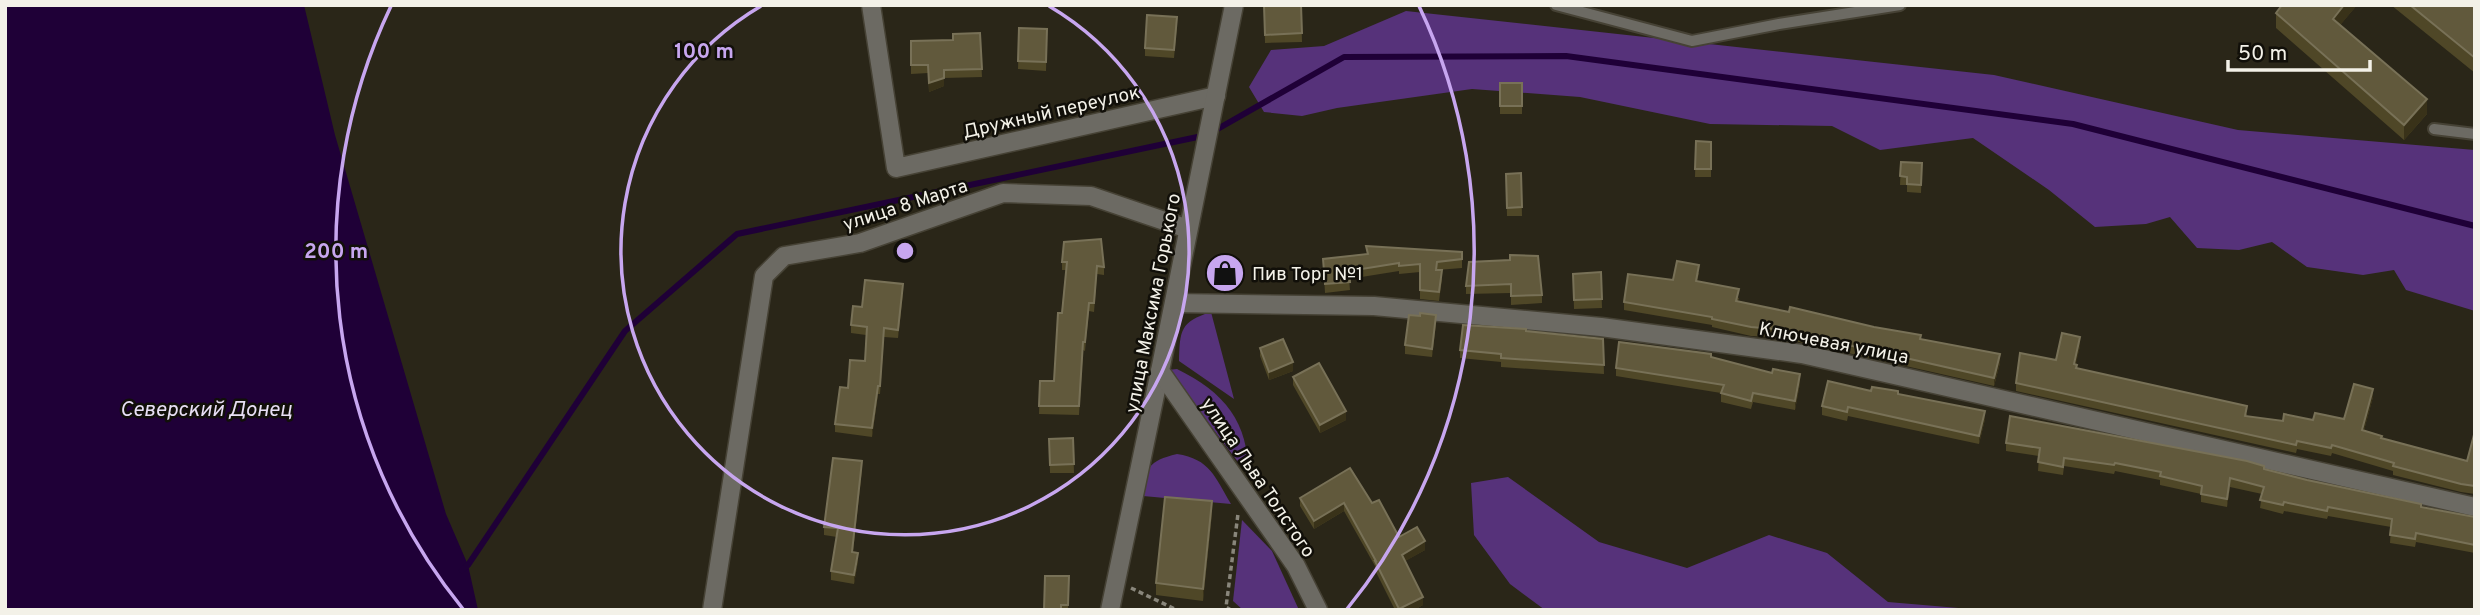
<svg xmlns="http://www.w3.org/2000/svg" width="2480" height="615" viewBox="0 0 2480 615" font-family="Overpass,sans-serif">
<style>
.green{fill:#56327a}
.water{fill:#1f0037}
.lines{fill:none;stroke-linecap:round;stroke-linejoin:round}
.stream{stroke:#1f0037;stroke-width:6}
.service-casing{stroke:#464235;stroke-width:14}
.minor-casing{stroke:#464235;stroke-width:21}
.tertiary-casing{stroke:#464235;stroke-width:21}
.path{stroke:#89867b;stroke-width:3.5;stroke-dasharray:5 3.5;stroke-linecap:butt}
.service{stroke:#6c6a63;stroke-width:10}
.minor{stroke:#6c6a63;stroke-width:18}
.tertiary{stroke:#6c6a63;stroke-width:18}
.wall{fill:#4f4727}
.shaded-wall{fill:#393219}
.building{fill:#61593c;stroke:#787157;stroke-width:2}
.ring{fill:none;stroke:#c7a6ef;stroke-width:3.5}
.labels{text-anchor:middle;stroke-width:5;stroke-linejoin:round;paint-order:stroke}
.street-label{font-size:19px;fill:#f3f1e8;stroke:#110f09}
.poi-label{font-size:19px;fill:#f3f1e8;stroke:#110f09;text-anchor:start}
.water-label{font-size:21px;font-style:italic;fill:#e8dff5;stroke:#110f09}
.centre{fill:#c7a6ef;stroke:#110f09;stroke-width:3.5}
.ring-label{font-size:21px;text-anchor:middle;font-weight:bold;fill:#c7a6ef;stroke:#110f09;stroke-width:5;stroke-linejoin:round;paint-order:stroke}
</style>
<rect width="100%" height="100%" fill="#2a2618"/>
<g class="green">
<path d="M1406,11L1994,75L2238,130L2475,150V311L2406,290L2394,270L2363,275L2307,267L2272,242L2239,250L2197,248L2170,217L2146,224L2095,227L2049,190L1973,138L1880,150L1832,126L1710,124L1580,97L1472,89L1337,108L1302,116L1264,112L1249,87L1271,50L1324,46Z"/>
<path d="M1211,312L1234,399L1179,361C1180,330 1180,322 1211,312Z"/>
<path d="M1177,369C1224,392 1249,422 1248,475L1168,370Z"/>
<path d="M1177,454C1210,459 1215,477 1231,504L1143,496C1145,468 1148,461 1177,454Z"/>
<path d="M1508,477L1599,542L1687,568L1769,535L1827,553L1888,602L1982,610H1545L1510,584L1474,535L1471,483Z"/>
<path d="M1242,520L1272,551L1299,610H1243L1233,601Z"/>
</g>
<path class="water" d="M5,5H304L335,135L446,514L468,565L478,610H5Z"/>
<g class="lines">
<path class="stream" d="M462,570L468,565L625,331L737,234L1207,135L1344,57L1566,56L2073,124L2475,226"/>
<g class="service-casing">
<g id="service">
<path d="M1556,5L1692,41L1779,24L1900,5"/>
<path d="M2434,129L2475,134"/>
</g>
</g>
<g class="minor-casing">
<g id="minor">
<path d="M871,5L896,168L1216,96"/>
<path d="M1174,303L1374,306L1601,327L1802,354L2475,507"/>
<path d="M712,610L764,276L784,256L860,243L1003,193L1091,196L1188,229"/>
<path d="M1110,610L1160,371"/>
</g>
</g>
<g class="tertiary-casing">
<path id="tertiary" d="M1234,5L1160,371L1296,566L1318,610"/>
</g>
<g class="path">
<path d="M1131,588L1177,610"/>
<path d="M1231,610L1226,607L1238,514"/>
</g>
<use href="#service" class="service"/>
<use href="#minor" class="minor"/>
<use href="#tertiary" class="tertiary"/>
</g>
<g class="wall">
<path d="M1264,5H1301L1302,42L1265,43Z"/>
<path d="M2282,5H2357L2340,25L2427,114L2404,140L2276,28V13Z"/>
<path d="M2391,5H2475V73Z"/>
<path d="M1177,25L1174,58L1145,56V48Z"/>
<path d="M1019,28L1047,29L1046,71L1018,69Z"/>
<path d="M980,33L982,77L944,78V86L929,92L928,73L911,74V41L953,40Z"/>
<rect x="1500" y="83" width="22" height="31"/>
<path d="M1696,141L1711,142V177H1695Z"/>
<path d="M1901,162L1922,163L1921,193L1907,192V185H1900Z"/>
<path d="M1521,173L1522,216H1507L1506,174Z"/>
<path d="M1366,246L1462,252V268L1437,270L1442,279L1439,301L1420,299V272L1399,274V271L1349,279L1350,290L1325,293L1323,259L1367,255Z"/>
<path d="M1062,262L1104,267V275L1097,274L1094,312L1089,311L1085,351L1083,350L1079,415L1039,414L1040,381H1054L1066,270H1062Z"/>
<path d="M1469,262L1542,295V303L1511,305V293L1466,294V286Z"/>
<path d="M1601,272L1602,308L1574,309L1573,274Z"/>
<path d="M1699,273L1697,281L1739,298L1738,301L1921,340L2000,363L1994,386L1804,343L1774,337L1751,336L1712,327V325L1624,310V302L1673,280Z"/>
<path d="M903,292L898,338L884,337L880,394H878L872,437L835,432V424L848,388L865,361L866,335L851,333V325L862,307Z"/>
<path d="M1436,323L1432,357L1405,354V345Z"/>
<path d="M1526,331L1603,339L1604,374L1501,367V362L1460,358V350Z"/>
<path d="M2080,346L2075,365L2077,368L2247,414L2246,417L2283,421L2344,419L2373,397L2364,430L2382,438L2467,461L2475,431V494L2461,492L2393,475V471L2332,453L2331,456L2297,449L2296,453L2016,391V383Z"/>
<path d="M1260,348L1293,371L1269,380L1260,356Z"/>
<path d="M1711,357L1800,383L1795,410L1753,402L1751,409L1721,402V393L1616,376V368Z"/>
<path d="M1293,377L1346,420L1320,433L1293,385Z"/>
<path d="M1871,391L1898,395L1985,419L1979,444L1848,416L1847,421L1822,415V406Z"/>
<path d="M1073,438L1074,473H1050L1049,439Z"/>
<path d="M2006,443L2264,469L2421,507L2475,517V553L2416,542L2415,547L2390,543L2391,527L2328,516L2327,519L2284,511L2283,514L2260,508L2262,494L2230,487L2227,507L2201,502V494L2160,485V480L2115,471L2114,474L2064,466L2063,475L2038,471L2039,456L2006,451Z"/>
<path d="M862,469L853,552L858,561L854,584L831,580V571L837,537L824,535V527Z"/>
<path d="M1300,498L1372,503L1399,537L1425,550L1405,561L1423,605L1414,610H1395L1375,570V566L1344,511L1314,529L1300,506Z"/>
<path d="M1212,513L1203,601L1156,595V583Z"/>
<path d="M1069,576L1068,610H1044Z"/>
</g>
<g class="shaded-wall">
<path d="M2344,5H2357L2333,34V19Z"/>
<path d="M944,78V86L929,92V83Z"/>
<path d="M2427,99V114L2404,140V125Z"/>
<path d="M903,284V292L898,338V330Z"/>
<path d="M1436,315V323L1432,357V349Z"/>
<path d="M2080,337V346L2074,373V364Z"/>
<path d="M2000,354V363L1994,386V378Z"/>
<path d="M1293,362V371L1269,380V372Z"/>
<path d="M1800,374V383L1795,410V401Z"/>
<path d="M878,386V394L872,437V428Z"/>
<path d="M2373,389V397L2362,438V430Z"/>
<path d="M1346,411V420L1320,433V425Z"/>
<path d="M1985,411V419L1979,444V436Z"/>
<path d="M862,461V469L852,560V552Z"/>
<path d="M2230,478V487L2227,507V499Z"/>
<path d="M1212,501V513L1203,601V589Z"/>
<path d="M1344,503V511L1314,529V521Z"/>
<path d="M1425,541V550L1402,563V555Z"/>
<path d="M858,553V561L854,584V575Z"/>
<path d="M1423,597V605L1414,610H1399Z"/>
</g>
<g class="building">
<path d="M1264,5H1301L1302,33L1265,35Z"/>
<path d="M2282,5H2344L2333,19L2427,99L2404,125L2276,13Z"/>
<path d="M2410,5H2475V58Z"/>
<path d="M1147,15L1177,17L1174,50L1145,48Z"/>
<path d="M1019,28L1047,29L1046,62L1018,61Z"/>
<path d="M980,33L982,69L944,70V78L929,83L928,65H911V41L953,40V34Z"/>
<rect x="1500" y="83" width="22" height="23"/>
<path d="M1696,141L1711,142V169H1695Z"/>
<path d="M1901,162L1922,163L1921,185L1907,184V177L1900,176Z"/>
<path d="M1521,173L1522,207L1507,208L1506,174Z"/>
<path d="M1101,239L1104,267L1097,266L1094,303H1089L1085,342H1083L1079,406H1039L1040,381H1054L1058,313H1062L1067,262H1062L1064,242Z"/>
<path d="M1366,246L1462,252V259L1437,262L1436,270H1442L1439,292L1420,290V264L1399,266V263L1349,271L1350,282L1325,284L1323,259L1368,254Z"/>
<path d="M1510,255L1538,256L1542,295L1511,296V284L1466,286L1469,262L1510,260Z"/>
<path d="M1677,261L1699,265L1696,281L1739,289L1736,301L1789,312L1790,307L1874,327L1921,335L1920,339L2000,354L1994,378L1804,335L1774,329L1751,327L1712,319V317L1624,302L1628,274L1673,280Z"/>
<path d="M1601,272L1602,299L1574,300L1573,274Z"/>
<path d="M865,280L903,284L898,330L884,328L880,386H878L872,428L835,424L840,387L848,388L850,360L865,361L867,327L851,325L853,306L862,307Z"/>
<path d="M1420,313L1436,315L1432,349L1405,345L1409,315L1420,316Z"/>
<path d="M1463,325L1526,329V331L1603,339L1604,365L1501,358V354L1460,350Z"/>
<path d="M2062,333L2080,337L2074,364L2077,365L2076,368L2247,406L2245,416L2283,421L2284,414L2313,420L2315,413L2344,419L2354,384L2373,389L2362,430L2382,436L2381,438L2467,461L2475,431V486L2461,484L2393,466L2394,463L2332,445L2331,448L2297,441L2296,445L2016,383L2020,353L2056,360Z"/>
<path d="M1283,339L1293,362L1269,372L1260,348Z"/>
<path d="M1619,342L1711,354V357L1772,373L1773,369L1800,374L1795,401L1753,393L1751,401L1721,393L1724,385L1616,368Z"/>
<path d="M1319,363L1346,411L1320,425L1293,377Z"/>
<path d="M1828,381L1871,391L1872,387L1898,391V394L1985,411L1979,436L1848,407L1847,412L1822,406Z"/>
<path d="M2010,416L2247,461L2264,466V469L2307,480L2421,504V507L2475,517V545L2416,533L2415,539L2390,535L2392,519L2328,507L2327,511L2284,502L2283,505L2260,500L2264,487L2230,478L2227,499L2201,494L2202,486L2160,476L2161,472L2115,463L2114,465L2064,458L2063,467L2038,462L2040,448L2006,443Z"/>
<path d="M1073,438L1074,464L1050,465L1049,439Z"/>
<path d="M833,458L862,461L852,552L858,553L854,575L831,571L838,528L824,527Z"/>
<path d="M1350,468L1372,503L1379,500L1399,537L1417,527L1425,541L1402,555L1423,597L1399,609L1375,561H1376L1344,503L1314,521L1300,498Z"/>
<path d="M1165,497L1212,501L1203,589L1156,583Z"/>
<path d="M1045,576H1069L1068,605H1061V610H1044Z"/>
</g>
<g class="ring">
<path d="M1049 6A284 284 0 1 1 761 6"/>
<path d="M463 609A569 569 0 0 1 391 6M1419 6A569 569 0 0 1 1347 609"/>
</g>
<defs>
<g id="shop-disc" transform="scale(2.0125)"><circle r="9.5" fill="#c7a6ef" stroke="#110f09"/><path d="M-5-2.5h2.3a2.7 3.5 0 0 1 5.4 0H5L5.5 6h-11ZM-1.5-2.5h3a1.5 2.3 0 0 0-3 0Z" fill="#111"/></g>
</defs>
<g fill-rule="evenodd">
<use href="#shop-disc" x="1225" y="273"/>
</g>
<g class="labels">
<g class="street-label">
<text transform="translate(1051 111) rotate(-13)" y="7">Дружный переулок</text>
<text transform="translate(905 204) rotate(-18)" y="7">улица 8 Марта</text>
<text transform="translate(1152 303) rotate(-79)" y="7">улица Максима Горького</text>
<text transform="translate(1834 342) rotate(11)" y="7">Ключевая улица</text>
<text transform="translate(1259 477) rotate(56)" y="7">улица Льва Толстого</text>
</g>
<g class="poi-label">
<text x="1252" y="280">Пив Торг №1</text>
</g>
<g class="water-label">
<text x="206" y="416">Северский Донец</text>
</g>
</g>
<circle cx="905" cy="251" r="10" class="centre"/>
<g class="ring-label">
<text x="704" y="58">100 m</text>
<text x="336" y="258">200 m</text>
</g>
<rect width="2480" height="615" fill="none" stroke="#f3f1e8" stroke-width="14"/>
<path d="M2228 60v10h142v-10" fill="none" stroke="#f3f1e8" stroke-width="3.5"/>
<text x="2238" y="60" font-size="21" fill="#f3f1e8" stroke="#110f09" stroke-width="5" paint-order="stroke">50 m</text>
</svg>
